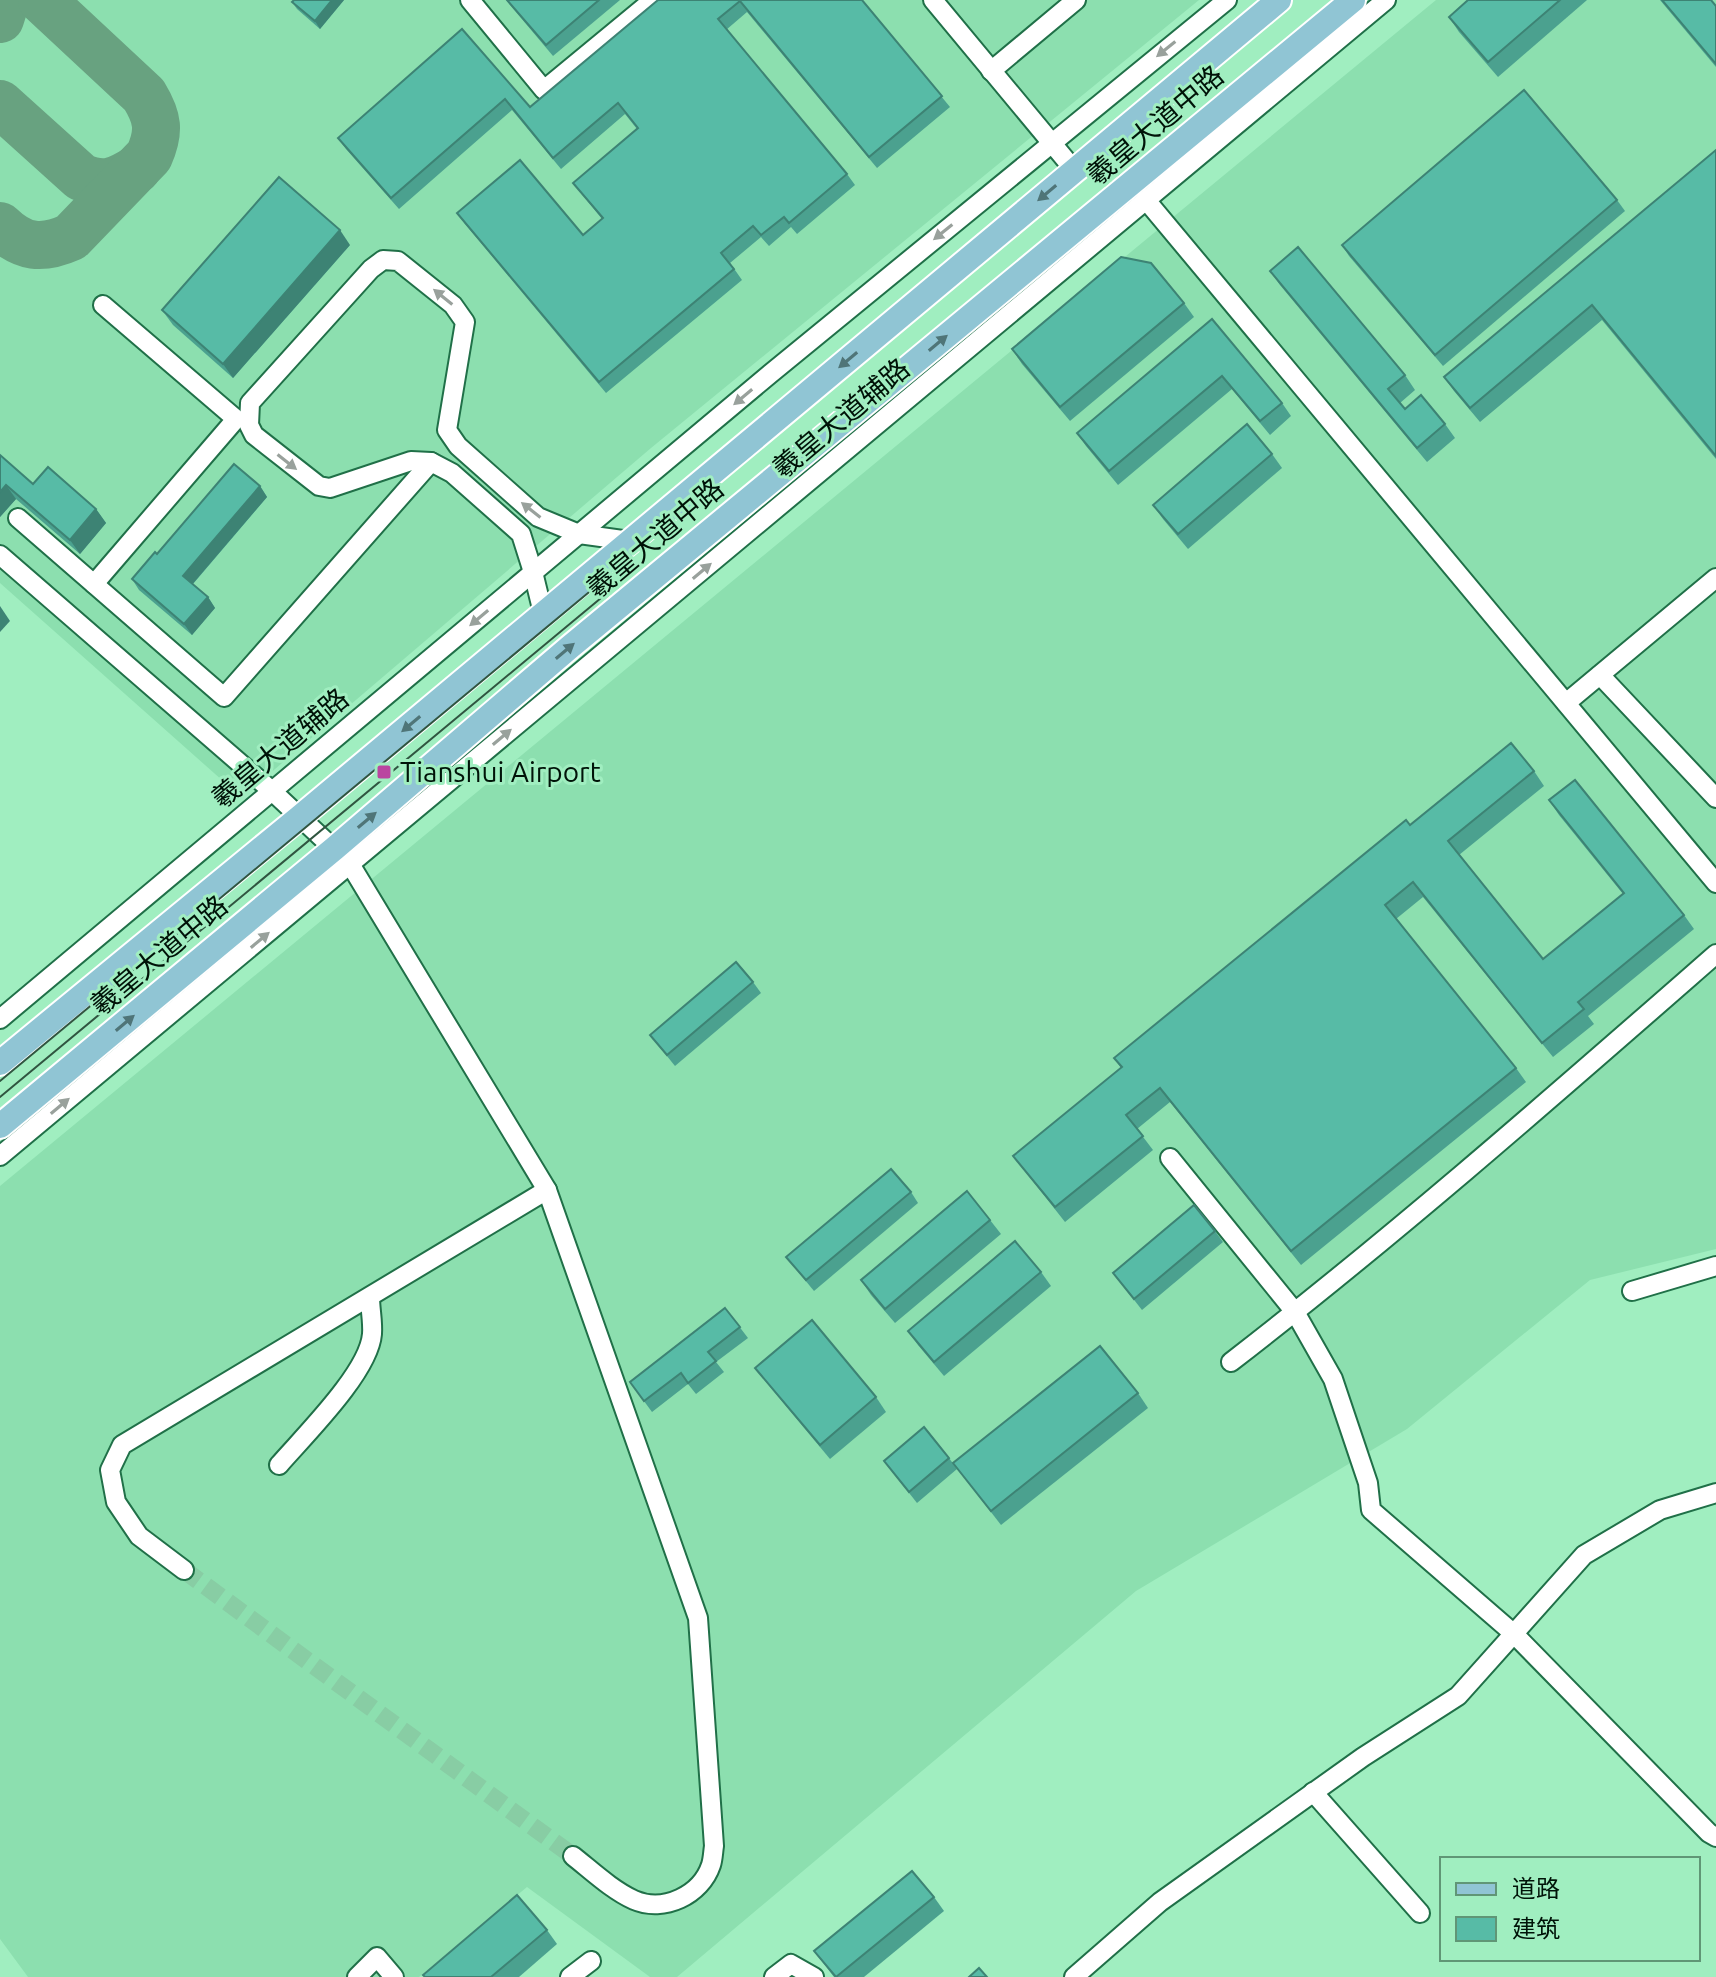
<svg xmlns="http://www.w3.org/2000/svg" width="1716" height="1977" viewBox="0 0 1716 1977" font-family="Ubuntu,'Noto Sans SC',sans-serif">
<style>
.built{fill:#8cdfaf}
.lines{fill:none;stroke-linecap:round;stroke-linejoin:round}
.taxiway{stroke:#68a280;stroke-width:48}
.minor-tunnel{stroke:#88cda4;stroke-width:18;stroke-dasharray:18 9;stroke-linecap:butt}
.minor-casing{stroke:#207048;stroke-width:22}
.major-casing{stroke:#fff;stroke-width:28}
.minor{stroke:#fff;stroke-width:18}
.major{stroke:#90c5d4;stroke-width:24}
.tram{stroke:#305540;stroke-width:2}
.wall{fill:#4ba18f}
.shaded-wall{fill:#3d8374}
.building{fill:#57bba6;stroke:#3d8374;stroke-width:2}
.oneway{fill:#99a19c}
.oneway2{fill:#4f7578}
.poi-dot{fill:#ba46a0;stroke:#a0eec0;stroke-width:3}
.labels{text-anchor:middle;stroke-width:6;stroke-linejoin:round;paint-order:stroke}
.street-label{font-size:28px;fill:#001308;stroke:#a0eec0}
.poi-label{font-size:28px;fill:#001308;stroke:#a0eec0;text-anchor:start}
</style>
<rect width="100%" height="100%" fill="#a0eec0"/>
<g class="built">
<path d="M0,0H1199L651,448L261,781L232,789L0,583Z"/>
<path d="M1436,0H1716V1249L1590,1280L1407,1429L1136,1591L677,1977H650L527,1887L419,1977H28L0,1939V1186Z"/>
</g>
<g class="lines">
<g class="taxiway">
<path d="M0,19L6,0"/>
<path d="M0,104L81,177C104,187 116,182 137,169"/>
<path d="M0,226C23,248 42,250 71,237L149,156C160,131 158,118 144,95L42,0"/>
</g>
<path class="minor-tunnel" d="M184,1570L573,1856"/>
<g class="minor-casing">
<g id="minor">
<path d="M470,0L544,90L653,0"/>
<path d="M933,0L1075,171"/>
<path d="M991,71L1076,0"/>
<path d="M1146,200L1716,883"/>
<path d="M18,518L224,697L431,462"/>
<path d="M0,555L272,791L350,864L547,1190L698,1618L714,1846C713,1852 713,1859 711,1865C701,1895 664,1913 634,1900C612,1890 592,1871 573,1856"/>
<path d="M94,584L236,419L103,305"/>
<path d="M543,613L533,572L521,534L452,473L431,462L411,461L330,488L319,486L254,435L249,425L250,403L371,269L383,260L398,261L453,305L465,322L447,430L458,446L538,517L579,534L630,541"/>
<path d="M1600,675L1716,798"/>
<path d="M1566,703L1716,578"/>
<path d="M0,1019L770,374L1227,0"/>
<path d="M0,1156L1386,0"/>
<path d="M1170,1158L1295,1312L1333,1379L1368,1483L1371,1510L1513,1633L1709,1833L1716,1837"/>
<path d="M1632,1291L1716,1266"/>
<path d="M1231,1362C1398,1233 1557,1093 1716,954"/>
<path d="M279,1465C305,1435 369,1372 372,1334C373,1322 370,1309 370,1297"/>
<path d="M184,1570L139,1536L116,1502L110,1470L122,1445L547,1190"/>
<path d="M1313,1792L1420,1913"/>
<path d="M357,1977L377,1957L394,1977"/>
<path d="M570,1977L591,1961"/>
<path d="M774,1977L791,1964L814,1977"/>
<path d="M1074,1977L1160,1902L1363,1757L1458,1696L1584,1555L1660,1510L1716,1493"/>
</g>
</g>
<g class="major-casing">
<g id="major">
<path d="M0,1063L300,817L1279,0"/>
<path d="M0,1126L335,848L570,647L1353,0"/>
</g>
</g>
<use href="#minor" class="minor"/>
<use href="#major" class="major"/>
<g class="tram">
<path d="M0,1081L594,588"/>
<path d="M0,1097L601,598"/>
</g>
</g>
<g class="wall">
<path d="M344,0L320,29L297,9L292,2Z"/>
<path d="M506,0H620L553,56Z"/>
<path d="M658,0H862L950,107L877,168L747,12L726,30L847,174L855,185L797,234L791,227L769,246L761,237L730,263L742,280L606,393L465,224L457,213L583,235L602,219L573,183L637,129L625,114L561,169L512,110L399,209L346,149L338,138L462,29L530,107Z"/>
<path d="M1468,0H1587L1498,77L1459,32L1449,17Z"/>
<path d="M1660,0H1711L1716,6V67Z"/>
<path d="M1716,150V459L1602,320L1480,422L1454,391L1444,377Z"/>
<path d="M1617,200L1625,211L1443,366L1349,256L1342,245Z"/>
<path d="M350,245L233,378L173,325L162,310Z"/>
<path d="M1270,271L1405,375L1415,390L1400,403L1405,409L1445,424L1455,438L1427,462L1280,285Z"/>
<path d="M1184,303L1194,317L1070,421L1022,364L1012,349Z"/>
<path d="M1212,319L1282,403L1291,416L1270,435L1232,389L1118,485L1086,446L1077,433Z"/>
<path d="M1272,454L1282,468L1188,549L1163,519L1153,505Z"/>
<path d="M0,455L33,484L96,509L106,523L80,554L16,499L0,517Z"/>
<path d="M260,486L267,497L193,584L208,597L215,608L192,635L139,590L132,579L157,554Z"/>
<path d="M1534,771L1544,786L1459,855L1543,959L1623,894L1559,815L1549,800L1684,915L1694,929L1588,1016L1594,1024L1553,1057L1423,897L1396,919L1516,1068L1526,1082L1301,1265L1170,1102L1137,1129L1153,1150L1065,1222L1013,1156L1121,1068L1114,1058L1410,825Z"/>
<path d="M753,982L761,993L675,1066L650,1035Z"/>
<path d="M911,1192L918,1203L814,1291L786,1257Z"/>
<path d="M990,1220L1001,1234L895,1323L871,1295L861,1280Z"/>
<path d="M1215,1231L1223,1242L1142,1310L1113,1273Z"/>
<path d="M1041,1272L1051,1286L944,1376L918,1345L908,1331Z"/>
<path d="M725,1308L748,1338L716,1362L724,1372L696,1394L688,1384L652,1412L630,1382Z"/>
<path d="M755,1368L876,1397L886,1412L830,1459L766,1382Z"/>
<path d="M1138,1393L1148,1408L1001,1525L953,1463Z"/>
<path d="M949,1458L957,1469L917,1503L884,1461Z"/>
<path d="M934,1897L944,1911L864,1977H834L814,1951Z"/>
<path d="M547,1930L557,1944L519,1977H425Z"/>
</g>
<g class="shaded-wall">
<path d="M332,0H344L320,29L315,21Z"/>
<path d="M340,230L350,245L233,378L223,364Z"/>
<path d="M6,485L16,499L0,517V492Z"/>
<path d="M260,486L267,497L190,587L183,576Z"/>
<path d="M96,509L106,523L80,554L70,540Z"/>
<path d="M208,597L215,608L192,635L184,624Z"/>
<path d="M0,606L10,621L0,632Z"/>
</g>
<g class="building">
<path d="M294,0H332L315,21L292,2Z"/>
<path d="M507,0H599L546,45Z"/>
<path d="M658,0H862L942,96L869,157L740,1L718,19L847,174L789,223L784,217L761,235L753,226L721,253L734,269L599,382L457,213L520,160L583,235L603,218L573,183L638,128L618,103L553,158L505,99L391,198L338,138L462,29L530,107Z"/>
<path d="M1468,0H1560L1488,62L1449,17Z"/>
<path d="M1662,0H1711L1716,6V64Z"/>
<path d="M1524,90L1617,200L1435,355L1342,245Z"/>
<path d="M1716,150V456L1592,305L1470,408L1444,377Z"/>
<path d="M279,177L340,230L223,364L162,310Z"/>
<path d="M1298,247L1405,375L1388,389L1405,409L1421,395L1445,424L1417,448L1270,271Z"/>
<path d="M1121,257L1151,263L1184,303L1060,407L1012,349Z"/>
<path d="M1212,319L1282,403L1260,421L1222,376L1109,471L1077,433Z"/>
<path d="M1247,424L1272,454L1178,534L1153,505Z"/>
<path d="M0,455L33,484L48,467L96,509L70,540L6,485L0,492Z"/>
<path d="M234,464L260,486L183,576L208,597L184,624L132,579L155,552L157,554Z"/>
<path d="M1511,743L1534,771L1448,841L1543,959L1624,893L1549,800L1575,780L1684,915L1578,1002L1584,1009L1542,1043L1413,882L1385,905L1516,1068L1291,1251L1160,1088L1126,1115L1143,1136L1055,1207L1013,1156L1122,1067L1114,1058L1406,820L1410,825Z"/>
<path d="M736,962L753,982L667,1055L650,1035Z"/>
<path d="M891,1169L911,1192L806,1280L786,1257Z"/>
<path d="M967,1191L990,1220L885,1309L861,1280Z"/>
<path d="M1194,1205L1215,1231L1134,1299L1113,1273Z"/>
<path d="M1015,1241L1041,1272L934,1362L908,1331Z"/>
<path d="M725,1308L740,1327L708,1352L716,1361L688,1383L681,1373L644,1401L630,1382Z"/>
<path d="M812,1320L876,1397L820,1445L755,1368Z"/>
<path d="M1100,1346L1138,1393L991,1511L953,1463Z"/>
<path d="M924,1427L949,1458L909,1492L884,1461Z"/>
<path d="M912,1871L934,1897L836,1977L814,1951Z"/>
<path d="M517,1895L547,1930L491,1977H425L423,1975Z"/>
<path d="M979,1968L987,1977H969Z"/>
</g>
<defs><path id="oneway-solid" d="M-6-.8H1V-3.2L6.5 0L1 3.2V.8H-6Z" transform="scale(2)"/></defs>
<g class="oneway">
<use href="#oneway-solid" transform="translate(1166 49) rotate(141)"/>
<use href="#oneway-solid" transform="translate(943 232) rotate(141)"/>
<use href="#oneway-solid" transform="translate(443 297) rotate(-141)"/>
<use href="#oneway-solid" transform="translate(743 397) rotate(140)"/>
<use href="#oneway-solid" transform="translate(287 462) rotate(38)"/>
<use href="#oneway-solid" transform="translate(531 510) rotate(-142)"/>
<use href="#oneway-solid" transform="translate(702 571) rotate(-40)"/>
<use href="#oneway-solid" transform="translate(479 618) rotate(140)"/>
<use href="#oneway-solid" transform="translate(502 737) rotate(-40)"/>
<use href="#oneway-solid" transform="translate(260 940) rotate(-40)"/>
<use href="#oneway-solid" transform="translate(60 1106) rotate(-40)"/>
</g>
<g class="oneway2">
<use href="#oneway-solid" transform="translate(1047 193) rotate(140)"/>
<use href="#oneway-solid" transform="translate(938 343) rotate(-40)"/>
<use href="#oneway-solid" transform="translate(848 360) rotate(140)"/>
<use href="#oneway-solid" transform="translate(565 651) rotate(-40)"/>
<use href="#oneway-solid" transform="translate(411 724) rotate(140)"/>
<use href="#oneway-solid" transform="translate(367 820) rotate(-40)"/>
<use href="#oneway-solid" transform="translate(125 1023) rotate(-40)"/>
</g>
<rect class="poi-dot" x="376" y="764" width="16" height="16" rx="4"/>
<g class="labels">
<g class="street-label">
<text transform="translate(1155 125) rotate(-40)" y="10">羲皇大道中路</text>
<text transform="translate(841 418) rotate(-40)" y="10">羲皇大道辅路</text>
<text transform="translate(655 538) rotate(-40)" y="10">羲皇大道中路</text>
<text transform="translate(280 748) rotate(-40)" y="10">羲皇大道辅路</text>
<text transform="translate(159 955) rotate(-40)" y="10">羲皇大道中路</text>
</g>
<g class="poi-label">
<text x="400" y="782">Tianshui Airport</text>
</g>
</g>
<rect x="1440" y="1857" width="260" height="104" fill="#a0eec0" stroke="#609676" stroke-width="2"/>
<rect x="1456" y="1883" width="40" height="12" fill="#90c5d4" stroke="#609676" stroke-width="2"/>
<text x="1512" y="1897" font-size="24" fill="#001308">道路</text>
<rect x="1456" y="1917" width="40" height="24" fill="#57bba6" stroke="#609676" stroke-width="2"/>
<text x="1512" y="1937" font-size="24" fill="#001308">建筑</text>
</svg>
